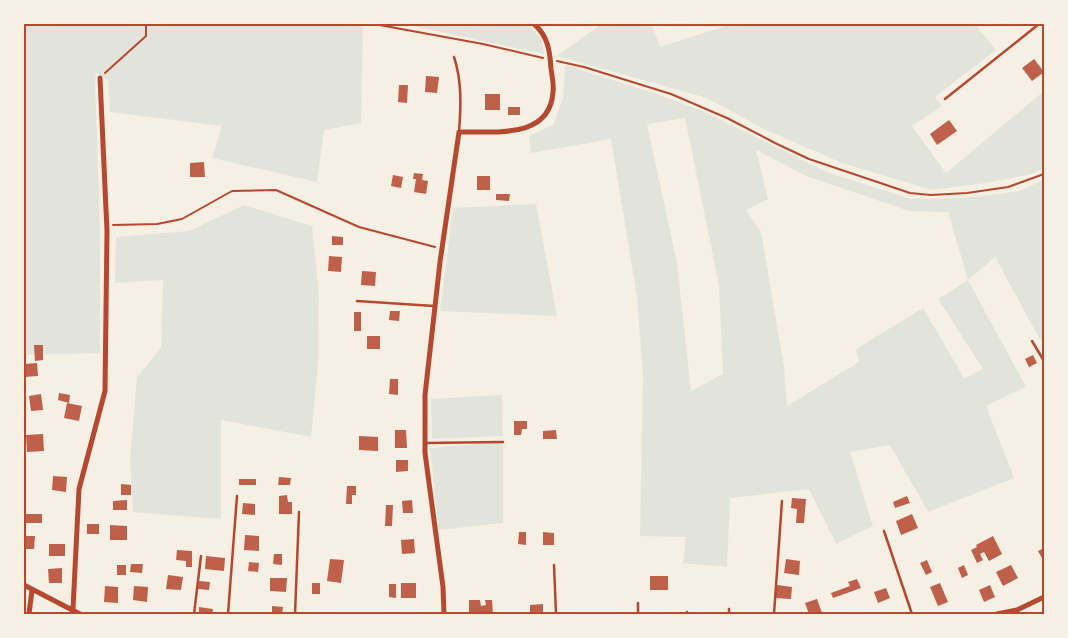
<svg xmlns="http://www.w3.org/2000/svg" width="1068" height="638" viewBox="0 0 1068 638" font-family="Poppins,sans-serif">
<style>
.green{fill:#e2e4dc;fill-rule:evenodd}
.building{fill:#bf614a}
.lines{fill:none;stroke-linecap:round;stroke-linejoin:round}
.path{stroke:#b5482f;stroke-width:2}
.service{stroke:#b5482f;stroke-width:2.5}
.minor{stroke:#b5482f;stroke-width:5}
.neatline{fill:none;stroke:#b5482f;stroke-width:2}
</style>
<rect width="100%" height="100%" fill="#f6efe4"/>
<g class="green">
<path d="M24,24H363L361,123L324,130L317,182L212,158L222,126L110,112L108,80L96,73L95,84L100,224V353L24,355Z"/>
<path d="M404,24H528L542,41L544,54Z"/>
<path d="M601,24H652L660,47L732,24H975L996,50L935,97L942,106L912,126L946,173L1044,91V168L1032,174L986,183L932,190L842,163L766,130L707,98L557,56Z"/>
<path d="M565,65L654,93L700,110L829,173L912,199L961,198L999,194L1019,191L1044,180V347L995,257L968,280L1026,387L986,406L1014,478L928,512L890,445L850,452L873,526L836,544L809,489L730,498L727,567L683,563L686,537L640,536L643,375L637,297L611,139L531,153L529,136L553,125L563,98ZM685,118L719,285L723,374L691,391L677,263L647,124ZM756,150L809,177L909,211L948,212L968,280L938,299L983,369L964,378L923,308L856,349L859,362L787,406L784,367L761,232L746,210L768,199Z"/>
<path d="M536,204L557,316L440,311L453,208Z"/>
<path d="M244,205L312,226L319,294L318,364L311,437L221,420V519L133,512L130,461L137,377L161,348L163,280L115,283L116,237L189,231Z"/>
<path d="M502,395L503,436L432,439L431,399Z"/>
<path d="M503,442V523L439,530L430,448Z"/>
</g>
<g class="building">
<path d="M1034,59L1044,72L1032,81L1022,68Z"/>
<path d="M426,76L439,77L437,93L425,92Z"/>
<path d="M399,85H408L407,103L398,102Z"/>
<rect x="485" y="94" width="15" height="16"/>
<rect x="508" y="107" width="12" height="8"/>
<path d="M949,120L957,131L937,145L930,134Z"/>
<path d="M204,162L205,177H190V163Z"/>
<path d="M414,173L423,174L422,180L428,181L426,194L414,192L416,179H413Z"/>
<path d="M393,175L403,177L401,188L391,186Z"/>
<rect x="477" y="176" width="13" height="14"/>
<path d="M496,194H510L509,201L496,200Z"/>
<path d="M332,236L343,237V245H332Z"/>
<path d="M329,256L342,257L341,272L328,271Z"/>
<path d="M362,271L376,272L375,286L361,285Z"/>
<path d="M390,311H400L399,321L389,320Z"/>
<rect x="354" y="312" width="7" height="19"/>
<rect x="367" y="336" width="13" height="13"/>
<path d="M34,345H43V360L35,361Z"/>
<path d="M1033,355L1037,363L1029,367L1025,359Z"/>
<path d="M37,363L38,376L24,377V364Z"/>
<path d="M390,379H398V395L389,394Z"/>
<path d="M59,393L70,395L69,403L58,400Z"/>
<path d="M41,394L43,410L31,411L29,396Z"/>
<path d="M67,403L82,406L79,421L64,418Z"/>
<path d="M514,421H527V429H522L521,435H514Z"/>
<path d="M395,430H406L407,448H395Z"/>
<path d="M556,430L557,439H543V431Z"/>
<path d="M43,434L44,451L27,452L26,435Z"/>
<path d="M359,436L378,437V451L359,450Z"/>
<path d="M396,460H408V471L396,472Z"/>
<path d="M53,476L67,477L66,492L52,490Z"/>
<path d="M279,477L291,478L290,485H278Z"/>
<rect x="239" y="479" width="17" height="6"/>
<path d="M121,484L131,485V495H121Z"/>
<path d="M347,486H356V495H352V504H346Z"/>
<path d="M287,495L288,502H292V514H279V496Z"/>
<path d="M907,496L910,503L895,508L893,502Z"/>
<path d="M792,498L806,499L804,523H796L797,509L791,508Z"/>
<path d="M127,500V510H113V501Z"/>
<path d="M412,500L413,513H403L402,501Z"/>
<path d="M243,503L255,504V515L242,514Z"/>
<path d="M386,505H393L392,526H385Z"/>
<rect x="25" y="514" width="17" height="9"/>
<path d="M912,514L918,528L901,535L896,521Z"/>
<rect x="87" y="524" width="12" height="10"/>
<path d="M110,525L127,526V540H110Z"/>
<path d="M519,532H526V545L518,544Z"/>
<path d="M543,532L554,533V545H543Z"/>
<path d="M245,535L259,536V551L244,550Z"/>
<path d="M24,536H35L34,549H24Z"/>
<path d="M993,536L1002,554L989,561L984,552L980,554L983,560L977,563L971,550L977,547L976,545Z"/>
<path d="M414,539L415,553L402,554L401,540Z"/>
<rect x="49" y="544" width="16" height="12"/>
<path d="M1044,548V562L1038,551Z"/>
<path d="M177,550L192,551V567H186V561L176,560Z"/>
<path d="M274,554H282V565L273,564Z"/>
<path d="M206,556L225,558L224,571L205,569Z"/>
<path d="M330,559L344,560L341,583L327,581Z"/>
<path d="M786,559L800,561L799,575L784,573Z"/>
<path d="M927,560L932,572L926,575L920,563Z"/>
<path d="M249,562L259,563L258,572L248,571Z"/>
<path d="M131,564H143L142,573L130,572Z"/>
<rect x="117" y="565" width="9" height="10"/>
<path d="M964,565L968,575L962,578L958,568Z"/>
<path d="M1011,565L1018,578L1003,586L996,572Z"/>
<path d="M62,568V583H49L48,569Z"/>
<path d="M168,575L183,577L181,590L166,589Z"/>
<rect x="650" y="576" width="18" height="14"/>
<path d="M270,578H287L286,592L270,591Z"/>
<path d="M857,579L861,588L833,598L831,593L850,586L848,582Z"/>
<path d="M199,581L210,582L209,590L198,589Z"/>
<rect x="312" y="583" width="8" height="11"/>
<rect x="401" y="583" width="15" height="15"/>
<path d="M940,583L948,602L938,606L930,587Z"/>
<path d="M389,584H396V598L389,597Z"/>
<path d="M777,585L792,587L791,599L775,598Z"/>
<path d="M990,585L995,597L984,602L979,590Z"/>
<path d="M105,586L118,587V603L104,602Z"/>
<path d="M134,586L148,587L147,602L133,600Z"/>
<path d="M886,588L890,598L878,603L874,592Z"/>
<path d="M817,599L822,613L809,614L805,603Z"/>
<path d="M469,600H480L481,606L486,605L485,600H492L493,614H469Z"/>
<path d="M543,604V614H530V605Z"/>
<path d="M272,606L283,607L282,614H272Z"/>
<path d="M199,607L213,609L212,614H199Z"/>
</g>
<g class="lines">
<g class="path">
<path d="M374,24L483,44L543,58"/>
<path d="M557,61L584,67L671,94L727,118L777,144L809,159L910,193L931,195L967,193L1008,187L1044,174"/>
<path d="M105,73L146,36V24"/>
<path d="M113,225L157,224L182,219L232,191L276,190L359,227L435,247"/>
</g>
<g class="service">
<path d="M454,57C462,81 461,106 459,132"/>
<path d="M945,99L1039,24"/>
<path d="M357,301L434,306"/>
<path d="M1032,341L1044,361"/>
<path d="M425,443L503,442"/>
<path d="M884,531L912,614"/>
<path d="M554,565L556,614"/>
<path d="M638,603V614"/>
<path d="M194,614L201,556"/>
<path d="M228,614L237,496"/>
<path d="M295,614L299,512"/>
<path d="M687,614V612"/>
<path d="M729,614V609"/>
<path d="M774,614L782,501"/>
</g>
<g class="minor">
<path d="M24,585L80,614"/>
<path d="M73,609L79,489L105,391L107,231L100,78"/>
<path d="M29,614L32,590"/>
<path d="M444,614L443,587L425,453V395L440,262L459,132C493,131 550,140 553,92C554,84 552,76 551,69C550,51 548,36 534,24"/>
<path d="M997,614L1017,610L1044,597"/>
</g>
</g>
<rect width="1068" height="638" fill="none" stroke="#f6efe4" stroke-width="50"/>
<rect x="25" y="25" width="1018" height="588" class="neatline"/>
</svg>
